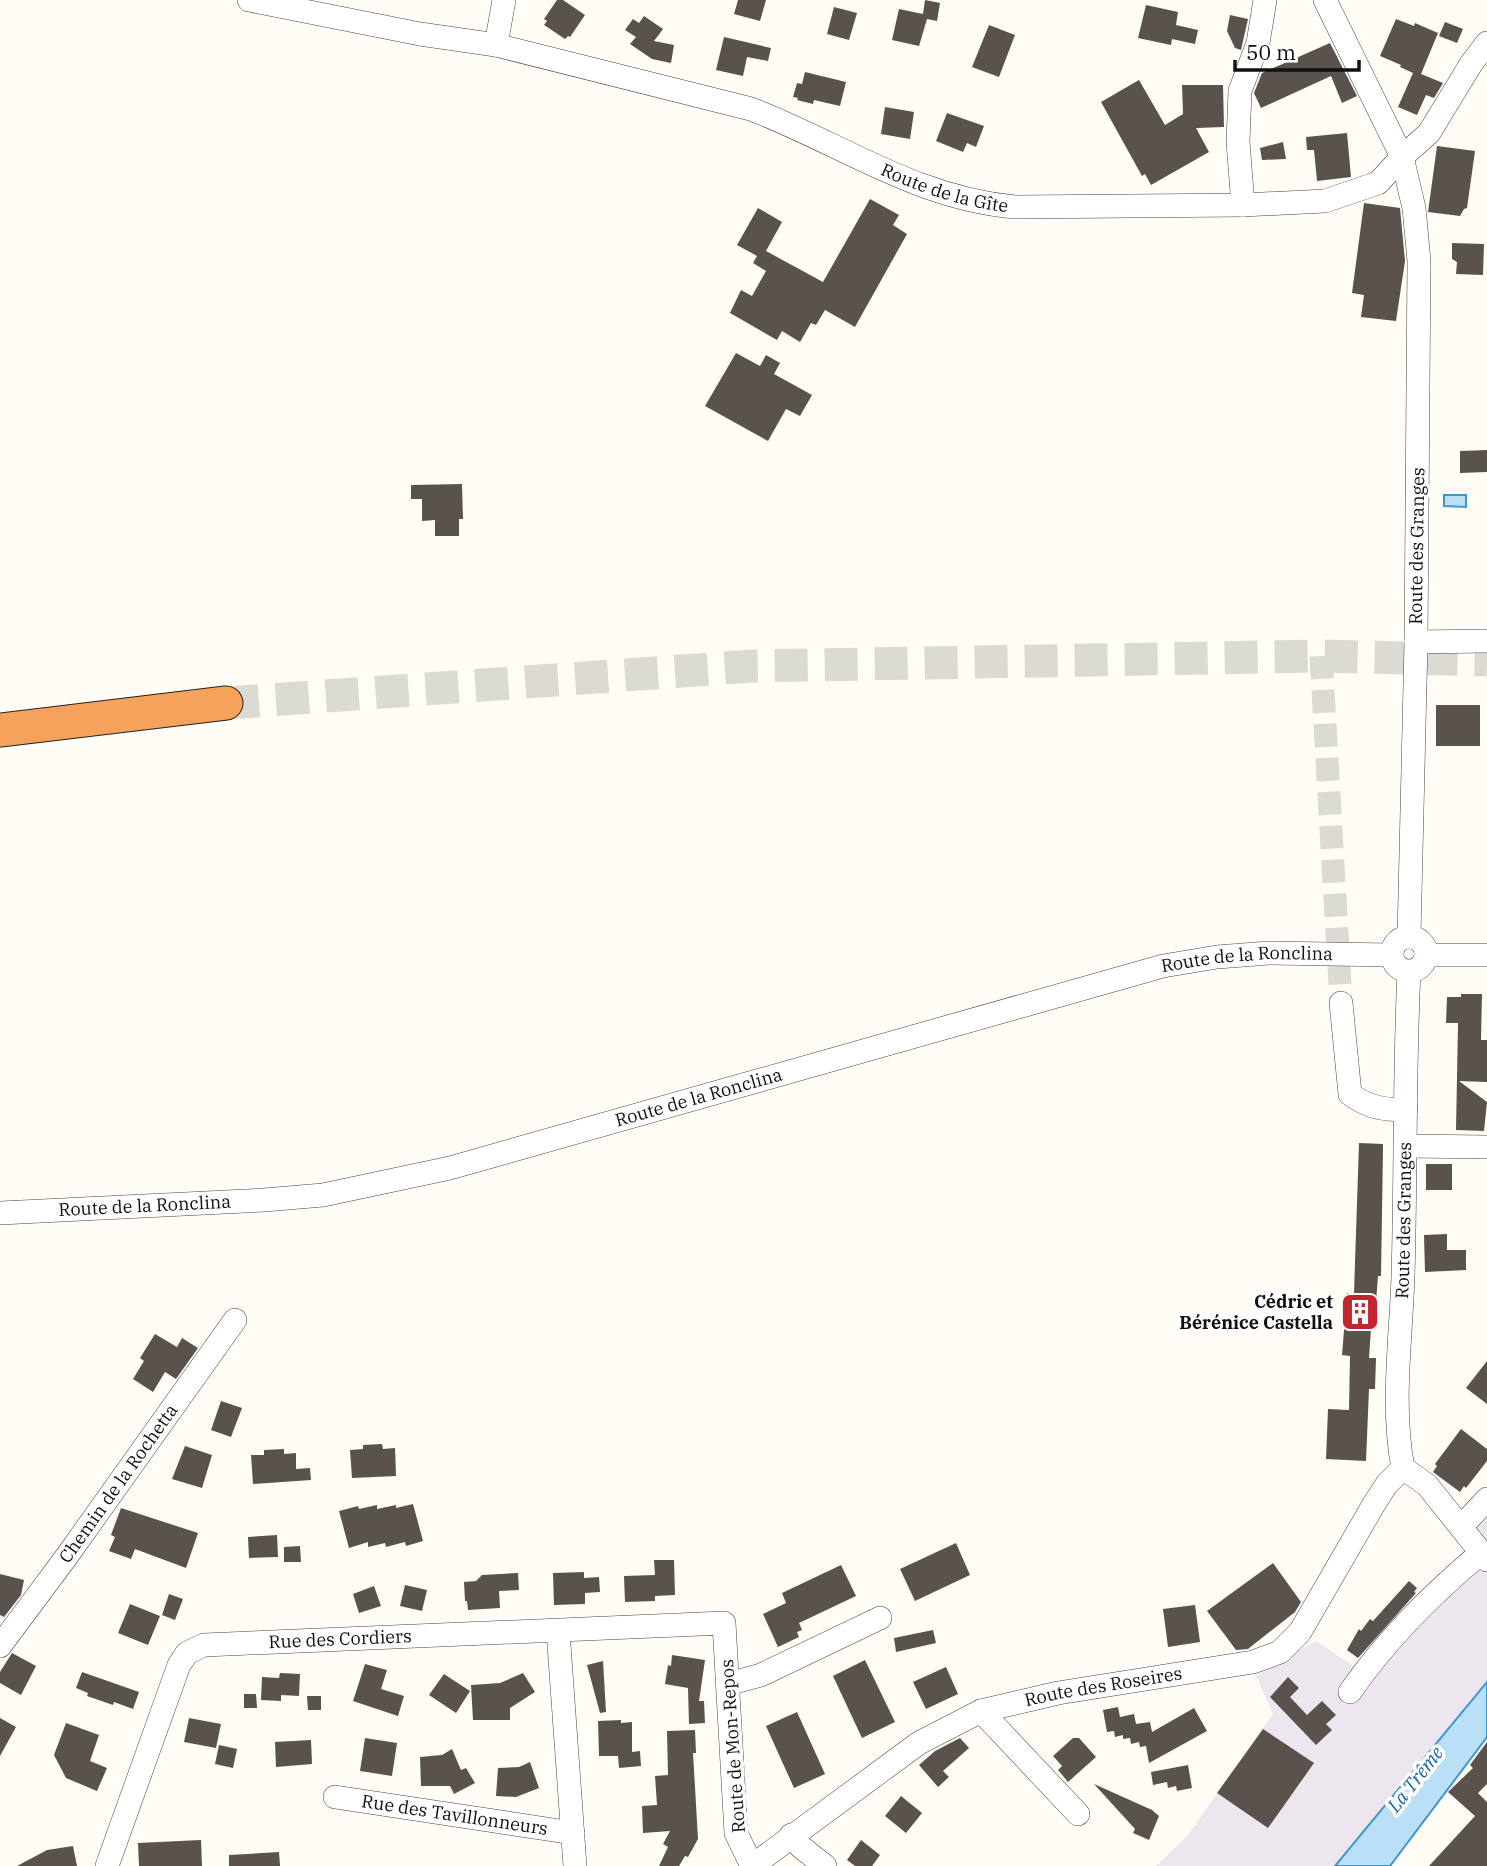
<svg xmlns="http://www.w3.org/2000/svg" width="1487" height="1866" viewBox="0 0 1487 1866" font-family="'IBM Plex Serif',serif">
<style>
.industrial{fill:#eee6ef}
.water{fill:#b9e0f7;stroke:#3f96cf;stroke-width:2}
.building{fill:#5a524d}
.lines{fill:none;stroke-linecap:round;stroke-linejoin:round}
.minor-tunnel{stroke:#dbdad3;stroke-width:23;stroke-dasharray:23 11;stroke-linecap:butt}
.highway-tunnel{stroke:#dbdad3;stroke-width:33;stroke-dasharray:33 17;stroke-linecap:butt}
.minor-casing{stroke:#444;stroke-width:24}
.highway-casing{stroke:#222;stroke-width:35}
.minor{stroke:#fff;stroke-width:23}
.highway{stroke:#f5a25d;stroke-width:33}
.labels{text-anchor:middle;stroke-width:7;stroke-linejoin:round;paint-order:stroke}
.street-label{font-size:18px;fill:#111;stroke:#fff}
.poi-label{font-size:18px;font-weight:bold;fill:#111;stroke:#fff;text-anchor:end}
.water-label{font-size:19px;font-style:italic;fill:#1768a6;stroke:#fff}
</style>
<rect width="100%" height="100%" fill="#fffdf5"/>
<path class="industrial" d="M1487,1500V1682L1335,1866H1156L1188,1835L1273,1714L1256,1676L1316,1641L1361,1671L1481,1553L1461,1527Z"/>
<g class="water">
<path d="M1444,495H1466V507L1444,506Z"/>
<path d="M1487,1682V1737L1390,1866H1335Z"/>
</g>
<g class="building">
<path d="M557,0H563L585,15L570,37L568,36L565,39L544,25L547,21L544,19Z"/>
<path d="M738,0H766L760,21L734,14Z"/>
<path d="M925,0L940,3L937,21L927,19L919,46L892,40L899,9L923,14Z"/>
<path d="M1146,5L1178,12L1176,25L1198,30L1195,44L1172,39L1171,45L1138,38Z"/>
<path d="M834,7L857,13L849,40L827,34Z"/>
<path d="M1230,15L1248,19L1241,50L1235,48L1227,31Z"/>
<path d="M644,16L663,29L654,41L674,45L671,63L652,59L630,44L636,37L625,30L633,19L639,23Z"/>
<path d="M1396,19L1414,26L1415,23L1438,33L1421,74L1443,83L1434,98L1426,95L1417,115L1398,107L1413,73L1400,67L1401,65L1380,56Z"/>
<path d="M1445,22L1463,29L1457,43L1439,36Z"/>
<path d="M989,25L1015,35L999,77L972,67Z"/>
<path d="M724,37L771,48L768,61L747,57L743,76L716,70Z"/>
<path d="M1330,43L1357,96L1342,103L1331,76L1261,108L1254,93L1262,73Z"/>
<path d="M805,72L846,82L840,106L814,100L813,104L797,100L798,98L793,97L797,83L802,84Z"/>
<path d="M1139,80L1165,125L1183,114L1182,85H1223L1224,127L1196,128L1209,152L1151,185L1145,174L1142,176L1101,102Z"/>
<path d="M885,107L914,112L910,139L881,134Z"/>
<path d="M947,113L984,126L976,147L967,143L963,152L936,141Z"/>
<path d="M1347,133L1351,177L1317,181L1314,150H1307L1306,137Z"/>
<path d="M1283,142L1286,159L1262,160L1260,148Z"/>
<path d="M1437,146L1475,151L1467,208L1464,209L1460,216L1428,212Z"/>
<path d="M870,199L899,215L893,225L907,234L855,327L825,310L816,325L811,323L800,342L782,331L777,340L730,313L741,290L752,296L766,271L753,263L757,256L737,245L758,208L782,222L766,251L823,282Z"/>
<path d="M1364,203L1400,208L1405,261L1396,321L1361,317L1364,295L1352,293Z"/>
<path d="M1452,243L1484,244L1483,275L1456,274L1457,262L1452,259Z"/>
<path d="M736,353L760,366L766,355L780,363L774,374L812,395L800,416L786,409L768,441L705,406Z"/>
<path d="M1487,450V472L1460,473V451Z"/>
<path d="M462,484L463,519H459V536H435V520L422,521V499H411V485Z"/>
<rect x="1436" y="705" width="44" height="41"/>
<path d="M1461,994H1482L1481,1040H1487V1082L1459,1081L1487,1102L1484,1131L1456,1130L1458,1023H1446L1447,997H1461Z"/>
<path d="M1359,1143L1383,1144V1149L1381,1276H1378L1374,1329H1371L1369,1358H1376L1375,1389H1369L1366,1461L1326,1459L1328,1409L1349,1410L1350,1356L1342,1355L1347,1293H1354Z"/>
<rect x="1426" y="1164" width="26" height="26"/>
<path d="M1447,1234V1250H1466V1270L1425,1272L1424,1235Z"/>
<path d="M155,1334L177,1347L182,1338L198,1348L176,1379L165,1372L153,1392L133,1379L144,1361L140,1358Z"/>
<path d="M1487,1361V1404L1466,1388Z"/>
<path d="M221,1401L242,1408L231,1437L211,1430Z"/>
<path d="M1461,1429L1487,1449V1461L1466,1488L1464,1486L1460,1492L1433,1472L1437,1466L1435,1464Z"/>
<path d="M382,1444L383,1449L395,1448L396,1476L352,1478L350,1450L363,1449V1445Z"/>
<path d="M185,1446L212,1455L202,1488L172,1479Z"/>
<path d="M284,1449V1454L296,1453V1469L310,1468L311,1480L253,1484L251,1455H264V1450Z"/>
<path d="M413,1504L423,1541L406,1546L405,1542L386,1547L385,1543L368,1547V1542L349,1548L339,1511L358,1506L359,1509L377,1505V1509L396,1505V1508Z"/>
<path d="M121,1508L198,1533L186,1568L135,1549L131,1559L109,1551L115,1537L111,1535Z"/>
<path d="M277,1535L278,1557L249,1558L248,1537Z"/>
<path d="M956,1543L970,1575L915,1601L900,1569Z"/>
<path d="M300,1546L301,1562H284V1547Z"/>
<path d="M654,1560H674L675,1595L655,1596V1601L625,1602L624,1576L655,1575Z"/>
<path d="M1273,1563L1301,1602L1295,1612L1248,1649L1236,1650L1207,1611Z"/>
<path d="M841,1565L856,1596L799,1623L802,1630L797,1632L799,1637L778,1647L763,1614L786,1603L782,1593Z"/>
<path d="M584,1572V1578L599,1577L600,1592L585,1593V1604L554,1605L553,1573Z"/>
<path d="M518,1573L519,1590L499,1591L500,1608L468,1610L467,1601H465L464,1582L476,1581L482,1575Z"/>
<path d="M0,1574L24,1580L21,1595L4,1617L0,1615Z"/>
<path d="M1409,1581L1417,1588L1414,1592L1416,1593L1358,1658L1347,1650L1359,1629L1361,1631L1370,1619L1373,1621Z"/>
<path d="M405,1585L427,1590L422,1611L400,1606Z"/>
<path d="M374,1586L381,1606L359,1613L353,1594Z"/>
<path d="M169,1594L183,1599L175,1620L162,1615Z"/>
<path d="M130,1604L160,1616L148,1645L118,1633Z"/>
<path d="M1195,1605L1200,1642L1168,1647L1163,1609Z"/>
<path d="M933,1630L936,1643L896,1652L894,1638Z"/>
<path d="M12,1653L36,1666L21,1695L0,1683V1672Z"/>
<path d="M672,1655L705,1660L699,1701H704L705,1723L689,1724L688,1688L665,1684L668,1665L671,1666Z"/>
<path d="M865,1660L895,1722L862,1738L833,1676Z"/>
<path d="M603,1661L606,1712L600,1713L587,1665Z"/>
<path d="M365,1664L387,1670L381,1689L404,1696L398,1716L353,1701Z"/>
<path d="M946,1667L958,1694L926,1709L913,1682Z"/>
<path d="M82,1672L139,1692L133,1709L114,1702L113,1705L87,1696L88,1693L76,1688Z"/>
<path d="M280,1673L300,1674L299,1696L281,1695V1701L261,1700L262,1677L279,1678Z"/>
<path d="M523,1673L535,1692L510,1708V1720H473L471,1685L500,1683Z"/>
<path d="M444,1674L470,1691L456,1713L429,1695Z"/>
<path d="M1288,1677L1299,1688L1290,1697L1307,1715L1322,1701L1336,1715L1326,1724L1332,1730L1316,1745L1270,1697Z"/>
<path d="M244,1694H256L257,1708H244Z"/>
<path d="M307,1696H321V1710H308Z"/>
<path d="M1118,1707L1120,1717L1134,1714L1136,1724L1150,1722L1152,1732L1194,1708L1207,1731L1149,1763L1146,1746L1140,1747L1139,1742L1131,1744L1130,1738L1123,1739V1735L1115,1737L1114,1731L1107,1732L1103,1710Z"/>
<path d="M797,1712L825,1774L794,1788L766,1726Z"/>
<path d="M0,1718L16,1727L0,1756Z"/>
<path d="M189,1718L221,1724L216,1748L184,1742Z"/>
<path d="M621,1720V1723L632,1722V1752L640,1751L641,1766L619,1768L618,1756H599L598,1721Z"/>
<path d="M66,1723L99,1735L90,1761L107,1768L97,1791L66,1778L54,1755Z"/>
<path d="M1263,1729L1314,1763L1268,1828L1217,1793Z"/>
<path d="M695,1730L696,1753H693L698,1839L688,1857L685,1856L679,1866H659L668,1847L663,1844L670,1831L643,1833L642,1806L657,1805L655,1776L668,1775L667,1731Z"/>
<path d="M365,1738L397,1743L392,1776L360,1771Z"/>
<path d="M960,1738L969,1748L943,1771L949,1777L938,1787L919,1765L935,1751Z"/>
<path d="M1073,1738H1079L1096,1757L1068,1782L1058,1770L1062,1766L1053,1756Z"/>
<path d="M311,1740L312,1764L276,1767L275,1742Z"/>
<path d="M1487,1742V1784L1478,1793L1487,1802V1866H1429L1475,1816L1448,1792L1473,1768L1470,1765Z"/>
<path d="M219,1745L237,1749L233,1768L215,1764Z"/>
<path d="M452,1749L461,1770L466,1768L475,1783L454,1794L450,1786H421L420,1757L442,1755Z"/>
<path d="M530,1762L539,1788L516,1797L496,1796L498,1768L519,1767Z"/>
<path d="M1188,1765L1192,1788L1177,1791L1176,1786L1168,1788L1167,1782L1153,1785L1151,1772Z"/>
<path d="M1094,1784L1152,1810L1159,1816L1149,1840L1133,1833L1135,1829Z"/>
<path d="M901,1796L922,1813L906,1833L885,1816Z"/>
<path d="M201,1840L202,1866H139L138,1843Z"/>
<path d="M861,1840L880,1855L872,1866H855L847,1860Z"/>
<path d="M73,1846L77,1866H17L47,1850Z"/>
<path d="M279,1852L280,1866H229V1855Z"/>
</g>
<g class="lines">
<path class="minor-tunnel" d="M1321,656L1341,1003"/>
<path class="highway-tunnel" d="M226,703L753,666L1321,656L1487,660"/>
<g class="minor-casing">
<g id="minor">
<path id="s1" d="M249,0L420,34L496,45L751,109C842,144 915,198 1015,207L1243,205L1325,201L1378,183L1402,157L1429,133L1471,64L1487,43"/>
<path d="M1325,0L1402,157L1414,208L1419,261L1416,642L1409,937"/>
<path d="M496,45L504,0"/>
<path d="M1243,205L1238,142L1240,91L1258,43L1265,0"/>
<path d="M1416,642L1487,641"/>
<circle cx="1409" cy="954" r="17"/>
<path d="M1426,955H1487"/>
<path d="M1341,1003L1350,1094C1367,1107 1385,1111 1406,1109"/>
<path d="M1407,1146L1487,1147"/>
<path id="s2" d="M0,1213L264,1200L323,1195L450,1168L1163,966L1217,957L1269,953L1391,955"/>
<path id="s3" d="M1403,1468C1391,1406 1401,1339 1403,1276C1406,1175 1404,1073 1409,972"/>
<path d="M1403,1468L1427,1485L1487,1560"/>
<path d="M1461,1527L1487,1499"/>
<path d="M558,1631L575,1866"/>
<path id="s4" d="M0,1646L67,1556L235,1320"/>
<path d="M728,1684L761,1675L880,1618"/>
<path d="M1350,1692C1386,1640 1433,1593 1481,1553"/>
<path d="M981,1711L1078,1814"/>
<path id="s5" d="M335,1797L573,1833"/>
<path d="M791,1835L801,1847L825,1866"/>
<path id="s6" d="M107,1866L179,1665L187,1653L204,1645L724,1623L736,1833L752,1866"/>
<path id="s7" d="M752,1866L919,1743L981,1711L1058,1693L1253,1662L1280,1652L1300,1632L1374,1504L1387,1484L1403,1468"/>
</g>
</g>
<g class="highway-casing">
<path id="highway" d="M0,730L226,703"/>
</g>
<use href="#minor" class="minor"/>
<use href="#highway" class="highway"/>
</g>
<defs>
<g id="building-square" transform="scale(2.0125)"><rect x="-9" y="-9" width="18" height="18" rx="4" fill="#c4262e" stroke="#fff"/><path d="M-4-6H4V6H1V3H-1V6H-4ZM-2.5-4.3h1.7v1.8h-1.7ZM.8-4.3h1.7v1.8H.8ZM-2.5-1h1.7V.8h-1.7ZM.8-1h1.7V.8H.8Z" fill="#fff"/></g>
</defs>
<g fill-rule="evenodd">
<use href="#building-square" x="1360" y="1312"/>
</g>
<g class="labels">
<g class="street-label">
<text dy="6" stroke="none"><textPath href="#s1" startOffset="724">Route de la Gîte</textPath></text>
<text transform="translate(1417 546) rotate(-89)" y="6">Route des Granges</text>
<text dy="6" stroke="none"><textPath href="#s2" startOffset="1279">Route de la Ronclina</textPath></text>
<text dy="6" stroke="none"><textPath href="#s2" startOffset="712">Route de la Ronclina</textPath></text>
<text dy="6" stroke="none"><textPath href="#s2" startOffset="145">Route de la Ronclina</textPath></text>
<text dy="6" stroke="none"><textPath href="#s3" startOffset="248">Route des Granges</textPath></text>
<text dy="6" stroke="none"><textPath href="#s4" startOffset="201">Chemin de la Rochetta</textPath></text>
<text dy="6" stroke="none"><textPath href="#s6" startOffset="383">Rue des Cordiers</textPath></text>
<text dy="6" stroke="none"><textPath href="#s7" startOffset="402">Route des Roseires</textPath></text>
<text transform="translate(733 1746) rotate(-94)" y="6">Route de Mon-Repos</text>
<text dy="6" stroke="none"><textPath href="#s5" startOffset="121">Rue des Tavillonneurs</textPath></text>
</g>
<g class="poi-label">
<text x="1333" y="1308">Cédric et<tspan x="1333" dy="21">Bérénice Castella</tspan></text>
</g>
<g class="water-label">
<text transform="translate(1415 1779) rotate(-52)" y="7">La Trême</text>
</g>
</g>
<path d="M1235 60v10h124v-10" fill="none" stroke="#111111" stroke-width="3.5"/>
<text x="1246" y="60" font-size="21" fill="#111111" stroke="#ffffff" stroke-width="5" paint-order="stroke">50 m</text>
</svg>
